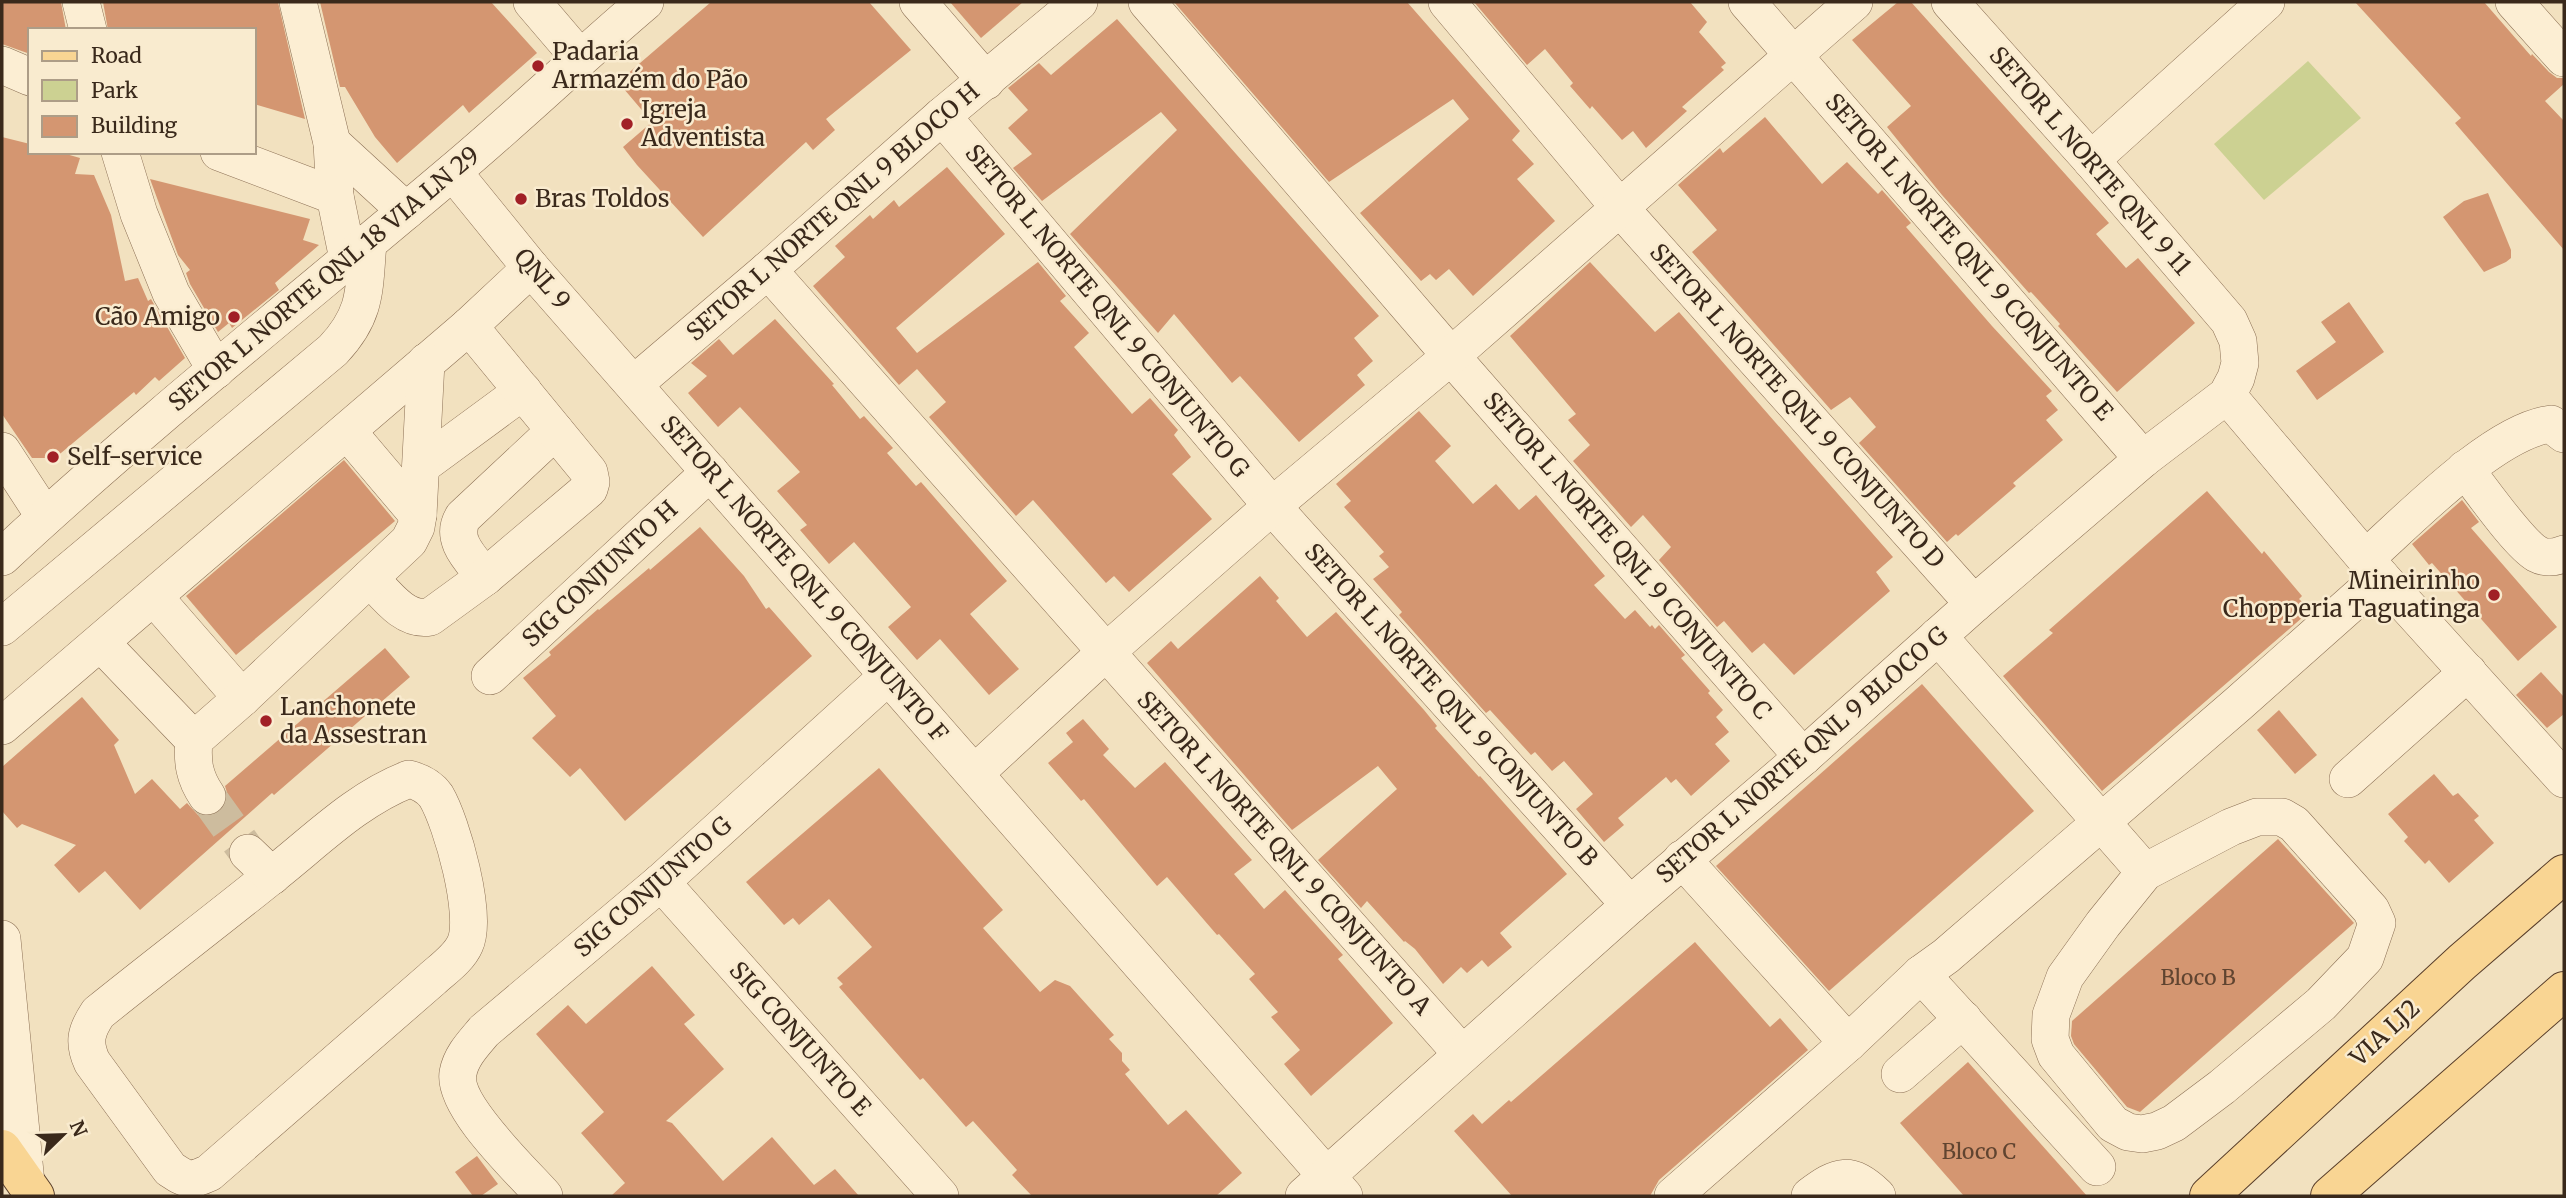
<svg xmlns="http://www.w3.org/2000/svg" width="2566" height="1198" viewBox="0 0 2566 1198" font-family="Merriweather,serif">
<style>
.green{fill:#ccd192}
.building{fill:#d49671}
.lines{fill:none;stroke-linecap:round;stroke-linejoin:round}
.minor-tunnel{stroke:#cdbc9e;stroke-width:37;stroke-dasharray:37 18;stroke-linecap:butt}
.minor-casing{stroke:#8c7055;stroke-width:38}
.major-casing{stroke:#593e2a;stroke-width:40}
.minor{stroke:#fceed3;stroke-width:37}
.major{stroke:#f9d593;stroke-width:38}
.poi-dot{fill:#a12026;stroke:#f9ebcf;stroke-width:2.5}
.labels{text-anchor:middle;stroke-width:5;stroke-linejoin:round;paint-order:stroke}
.number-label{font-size:21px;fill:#604430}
.poi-label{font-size:24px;fill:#3a291b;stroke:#f9ebcf;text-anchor:start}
.street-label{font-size:24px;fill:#3a291b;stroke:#f9ebcf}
</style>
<rect width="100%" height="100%" fill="#f2e1bf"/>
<path class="green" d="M2308,61L2361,118L2264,200L2214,144Z"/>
<g class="building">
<path d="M2,2H61L66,30H30V54L2,44Z"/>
<path d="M103,2H278L305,119L254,104V30H108Z"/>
<path d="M320,2H491L537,53L469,113L463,105L397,163L375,137L345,87H340Z"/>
<path d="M711,2H869L911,50L826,119L835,130L813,150L806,142L703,237L637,165L623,147L652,122L618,82Z"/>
<path d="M950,2H1023L981,38Z"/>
<path d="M1174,2H1407L1520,131L1512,140L1534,164L1517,179L1555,221L1473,296L1449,269L1436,280L1430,274L1421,281L1360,213L1469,119L1453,99L1329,182Z"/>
<path d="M1474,2H1690L1707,22L1699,32L1726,63L1721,67L1724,70L1682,107L1687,111L1646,148L1633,131L1622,140L1592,106L1590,109L1570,86L1573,83L1545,49L1527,65Z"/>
<path d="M1898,2H1911L2109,223L2096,234L2126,268L2138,258L2195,323L2117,392L2058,326L2060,324L2031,292L2029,293L1942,195L1887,127L1911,106L1852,40Z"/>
<path d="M2355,2H2484L2531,56L2532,54L2549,72L2557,78H2564V84L2545,101L2564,121V250L2455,123L2461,118Z"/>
<path d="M1117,19L1379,316L1354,338L1373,361L1357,375L1365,385L1299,442L1240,376L1232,383L1174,314L1158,333L1070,234L1177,130L1161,112L1042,201L1013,168L1032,154L1008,128L1028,110L1008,88L1039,63L1051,75Z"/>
<path d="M1765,117L1822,184L1847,162L1878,194L1882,190L1911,223L1906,227L1992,326L2052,391L2046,396L2058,410L2046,420L2063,440L2013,483L2016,486L1958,536L1956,534L1947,542L1859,443L1876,427L1850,397L1831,410L1692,252L1717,230L1678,185L1720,148L1723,153Z"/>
<path d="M2,137L30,144V152H59L80,158L75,174L94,175L111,215L125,281L138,278L148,301L151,299L185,358L159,381L155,377L136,395L134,392L55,458H32L2,414Z"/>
<path d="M947,167L1005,234L896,328L917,353L1038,262L1066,296L1060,301L1089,333L1074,347L1132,414L1150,398L1178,430L1174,435L1191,457L1172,474L1212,519L1129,592L1114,576L1106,583L1033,500L1016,516L929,417L946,402L917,369L899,385L813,286L845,257L835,246L870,215L873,219L894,200L899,207Z"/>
<path d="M150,179L310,219L303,240L319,245L275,283L279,290L232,328L229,323L218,332L190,284L186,273L190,270L178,255Z"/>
<path d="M2488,193L2511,250V258L2506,262L2484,272L2443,217L2464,201Z"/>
<path d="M1590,262L1655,332L1679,312L1893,557L1876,572L1890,591L1794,675L1764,643L1752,653L1724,621L1717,627L1659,560L1671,547L1643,515L1631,527L1573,461L1590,445L1568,420L1576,414L1510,336Z"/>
<path d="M2349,302L2384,352L2317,400L2296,371L2336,342L2321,322Z"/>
<path d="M775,319L834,384L832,385L860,419L864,416L893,448L887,453L916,486L921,482L1007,581L970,614L1019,669L989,695L940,639L917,660L888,627L911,607L854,542L829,564L800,530L807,525L777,491L800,472L740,407L718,427L688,393L707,376L691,363L719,339L733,355Z"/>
<path d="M1419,411L1451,446L1435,461L1473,504L1496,484L1519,510L1536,495L1605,576L1594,585L1625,619L1635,610L1650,627L1652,625L1655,629L1659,625L1685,655L1681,658L1710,691L1708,693L1723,710L1716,717L1729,732L1715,744L1730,761L1691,796L1676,779L1671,783L1666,777L1618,818L1624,825L1604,842L1576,809L1593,794L1564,761L1552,771L1535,752L1531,755L1490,710L1486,713L1399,615L1402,612L1373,579L1389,567L1379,556L1384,552L1344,507L1351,501L1336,484Z"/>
<path d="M344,460L395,521L236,655L186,596Z"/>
<path d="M2207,491L2262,554L2264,551L2302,596L2299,599L2311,610L2102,791L2003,676L2053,633L2049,630Z"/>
<path d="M2462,500L2479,522L2471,528L2557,627L2518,661L2432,563L2429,565L2412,544Z"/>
<path d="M700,527L744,576L766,609L769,607L812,656L625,821L580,768L570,777L532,738L556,716L523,678L551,655L549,652L598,609L599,610L649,568L650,570Z"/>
<path d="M1260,576L1279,598L1276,601L1307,637L1336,612L1424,710L1437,726L1435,728L1479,777L1480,776L1567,874L1500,933L1512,947L1488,967L1482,960L1467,973L1461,967L1443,984L1415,949L1405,941L1404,942L1367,901L1361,908L1318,860L1397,789L1378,766L1292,830L1147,663L1171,641L1178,649Z"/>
<path d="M385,648L410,677L274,795L272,793L140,910L105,871L79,893L54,865L76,845L22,824L17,828L2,811V767L82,697L119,740L114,745L135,794L152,779L180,809L187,803L198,815L207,817L218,814L226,805L228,796L225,786Z"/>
<path d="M2541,672L2564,697V714L2547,728L2516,695Z"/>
<path d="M1922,684L2034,811L1829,991L1716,866Z"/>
<path d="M2279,710L2317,755L2295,774L2257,730Z"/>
<path d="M1083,719L1109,749L1103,755L1135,788L1165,762L1252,860L1234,874L1264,909L1285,890L1343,955L1338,959L1393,1023L1311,1096L1284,1064L1300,1050L1271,1017L1278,1012L1249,979L1255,974L1219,934L1217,935L1167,877L1157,886L1084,799L1081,801L1048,763L1073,742L1066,733Z"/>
<path d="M879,768L1003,910L983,928L1040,992L1055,980L1070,986L1114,1035L1109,1039L1122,1053V1061L1130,1070L1125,1074L1168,1125L1186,1110L1242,1173L1216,1196H1032L1012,1175L1017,1170L973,1121L966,1127L923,1078L920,1080L839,987L843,984L837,978L872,947L829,899L799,925L793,918L784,925L746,882Z"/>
<path d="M2434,774L2453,796L2458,793L2479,816L2474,820L2494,843L2449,883L2429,860L2425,864L2404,841L2408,837L2388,814Z"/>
<path d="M2278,839L2354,923L2140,1112L2127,1107L2074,1044L2071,1036L2072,1021Z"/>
<path d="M1695,942L1770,1027L1780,1018L1808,1050L1659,1180L1650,1196H1512L1454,1131L1473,1114L1482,1124L1509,1100L1511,1102Z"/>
<path d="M652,966L695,1015L684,1024L724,1069L666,1121L672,1123L723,1181L772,1137L814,1185L835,1169L859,1196H611L625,1183L581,1133L604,1112L536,1034L568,1005L586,1024Z"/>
<path d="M1968,1062L2064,1170L2087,1196H1964L1900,1123Z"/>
<path d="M477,1156L498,1184L481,1196H473L455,1172Z"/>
</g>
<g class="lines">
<path class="minor-tunnel" d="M207,796L248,853"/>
<g class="minor-casing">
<g id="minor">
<path d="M81,2L88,30"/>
<path d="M298,2L332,143L335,196L348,259"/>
<path d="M532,2L579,57"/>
<path d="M918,2L986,81"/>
<path d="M1147,2L1451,356L1803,757"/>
<path d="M1447,2L1620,208L1974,604"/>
<path d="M1747,2L2143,459"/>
<path d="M2514,2L2564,58"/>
<path d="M2,65L30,77"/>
<path d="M942,116L1272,506L1630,905"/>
<path d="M332,143L406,211"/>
<path d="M120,152L139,214L171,293L216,370"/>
<path d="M219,152L335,196"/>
<path d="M2091,160L2266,2"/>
<path d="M453,172L531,268L1344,1196"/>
<path d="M768,270L1462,1054"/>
<path d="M634,384L768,270L942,116L1079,2"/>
<path d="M2227,395L2381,577L2564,779"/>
<path d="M347,431L418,515"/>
<path d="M2,451L45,517"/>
<path d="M421,466L523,391"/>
<path d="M2465,469C2481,489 2518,543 2537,554C2546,559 2556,557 2564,554"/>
<path d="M2,557C146,423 300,301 450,174C517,118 579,58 645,2"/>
<path d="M2366,558C2410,519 2494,431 2551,424L2564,434"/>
<path d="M485,577C472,560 449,540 463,517L555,431"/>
<path d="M370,578C386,595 405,622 430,617L485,577L589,489L591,482L589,472L469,326"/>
<path d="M154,597L242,698"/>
<path d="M2,627L333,350C367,314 364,290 368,242"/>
<path d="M1938,636L2145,872"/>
<path d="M101,643L194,740"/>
<path d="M490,676L710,472"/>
<path d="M2,726L469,326L531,268"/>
<path d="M975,773L1106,652L1272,506L1451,356L1854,2"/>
<path d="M409,779C420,782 429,786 436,796C452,823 478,916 465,944C459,958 443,969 432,979L209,1173C189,1182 187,1180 170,1169L92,1062C83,1042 86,1031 98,1013C155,967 213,923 270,877C315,842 355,800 409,779Z"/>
<path d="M2348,779L2468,672"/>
<path d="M207,796C194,777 192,762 194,740L242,698L409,541L416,527L418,515L426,362"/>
<path d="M2257,817H2282L2294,824L2371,910L2377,923L2365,958L2321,1004L2222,1087L2174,1123L2157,1131L2142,1134L2128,1132L2113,1124L2056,1055L2050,1039L2051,1015L2065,977L2103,924L2145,872L2231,827Z"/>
<path d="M248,853L272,876"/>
<path d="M1682,859L1848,1043"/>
<path d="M661,882L940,1196"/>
<path d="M2,939L26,1183"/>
<path d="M1921,974L2097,1167"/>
<path d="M1900,1074L1963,1019"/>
<path d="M544,1196C522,1171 452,1106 458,1073C461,1056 474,1043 484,1031L661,882L887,677"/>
<path d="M1304,1196L1630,905L1803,757L1974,604L2143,459L2227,395L2236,378L2240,363L2238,341L2229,321L2091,160L1950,2"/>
<path d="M1673,1196L1848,1043L1921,974L1946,956L2238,704L2381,577"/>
<path d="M1810,1196C1838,1175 1850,1170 1877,1196"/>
</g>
</g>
<g class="major-casing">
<g id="major">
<path d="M2,1149L35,1196"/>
<path d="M2209,1196L2462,962L2564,874"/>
<path d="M2330,1196L2564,991"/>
</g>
</g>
<use href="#minor" class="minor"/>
<use href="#major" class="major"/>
</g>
<g class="poi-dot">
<circle cx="538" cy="66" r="7"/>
<circle cx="627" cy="124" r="7"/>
<circle cx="521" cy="199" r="7"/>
<circle cx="234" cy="317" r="7"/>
<circle cx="53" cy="457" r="7"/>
<circle cx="2494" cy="595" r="7"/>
<circle cx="266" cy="721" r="7"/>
</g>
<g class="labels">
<g class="number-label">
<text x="2198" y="985">Bloco B</text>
<text x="1979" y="1159">Bloco C</text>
</g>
<g class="poi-label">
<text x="552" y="60">Padaria<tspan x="552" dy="28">Armazém do Pão</tspan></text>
<text x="641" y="118">Igreja<tspan x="641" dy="28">Adventista</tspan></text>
<text x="535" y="207">Bras Toldos</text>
<text x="220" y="325" text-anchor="end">Cão Amigo</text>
<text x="67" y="465">Self-service</text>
<text x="2480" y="589" text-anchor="end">Mineirinho<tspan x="2480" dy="28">Chopperia Taguatinga</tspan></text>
<text x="280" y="715">Lanchonete<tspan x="280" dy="28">da Assestran</tspan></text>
</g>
<g class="street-label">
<text transform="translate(2090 161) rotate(49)" y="8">SETOR L NORTE QNL 9 11</text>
<text transform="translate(833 212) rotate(-41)" y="8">SETOR L NORTE QNL 9 BLOCO H</text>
<text transform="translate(1969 257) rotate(49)" y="8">SETOR L NORTE QNL 9 CONJUNTO E</text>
<text transform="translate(324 279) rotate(-40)" y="8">SETOR L NORTE QNL 18 VIA LN 29</text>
<text transform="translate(542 279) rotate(49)" y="8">QNL 9</text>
<text transform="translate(1107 311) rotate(50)" y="8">SETOR L NORTE QNL 9 CONJUNTO G</text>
<text transform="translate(1797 406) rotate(48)" y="8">SETOR L NORTE QNL 9 CONJUNTO D</text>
<text transform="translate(1627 556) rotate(49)" y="8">SETOR L NORTE QNL 9 CONJUNTO C</text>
<text transform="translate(600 574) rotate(-43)" y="8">SIG CONJUNTO H</text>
<text transform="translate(804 579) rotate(49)" y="8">SETOR L NORTE QNL 9 CONJUNTO F</text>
<text transform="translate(1451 705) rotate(48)" y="8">SETOR L NORTE QNL 9 CONJUNTO B</text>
<text transform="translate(1802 755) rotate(-41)" y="8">SETOR L NORTE QNL 9 BLOCO G</text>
<text transform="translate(1284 853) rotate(48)" y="8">SETOR L NORTE QNL 9 CONJUNTO A</text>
<text transform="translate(653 887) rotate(-41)" y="8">SIG CONJUNTO G</text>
<text transform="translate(2385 1033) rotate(-43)" y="8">VIA LJ2</text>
<text transform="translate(800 1039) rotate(48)" y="8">SIG CONJUNTO E</text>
</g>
</g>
<rect width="2566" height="1198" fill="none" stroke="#3a291b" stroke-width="7"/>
<rect x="28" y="28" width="228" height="126" fill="#f9ebcf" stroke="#ad9d87" stroke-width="2"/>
<rect x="42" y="51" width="35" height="10" fill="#f9d593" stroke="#ad9d87" stroke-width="2"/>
<text x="91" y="63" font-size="21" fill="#3a291b">Road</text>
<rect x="42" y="80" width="35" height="21" fill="#ccd192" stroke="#ad9d87" stroke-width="2"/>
<text x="91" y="98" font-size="21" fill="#3a291b">Park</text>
<rect x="42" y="116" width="35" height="21" fill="#d49671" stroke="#ad9d87" stroke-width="2"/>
<text x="91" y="133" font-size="21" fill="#3a291b">Building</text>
<g transform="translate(63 1135) rotate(67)" stroke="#f9ebcf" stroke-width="5" paint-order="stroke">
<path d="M0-5L12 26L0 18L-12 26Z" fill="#3a291b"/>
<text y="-10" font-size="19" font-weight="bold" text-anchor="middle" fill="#3a291b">N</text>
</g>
</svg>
